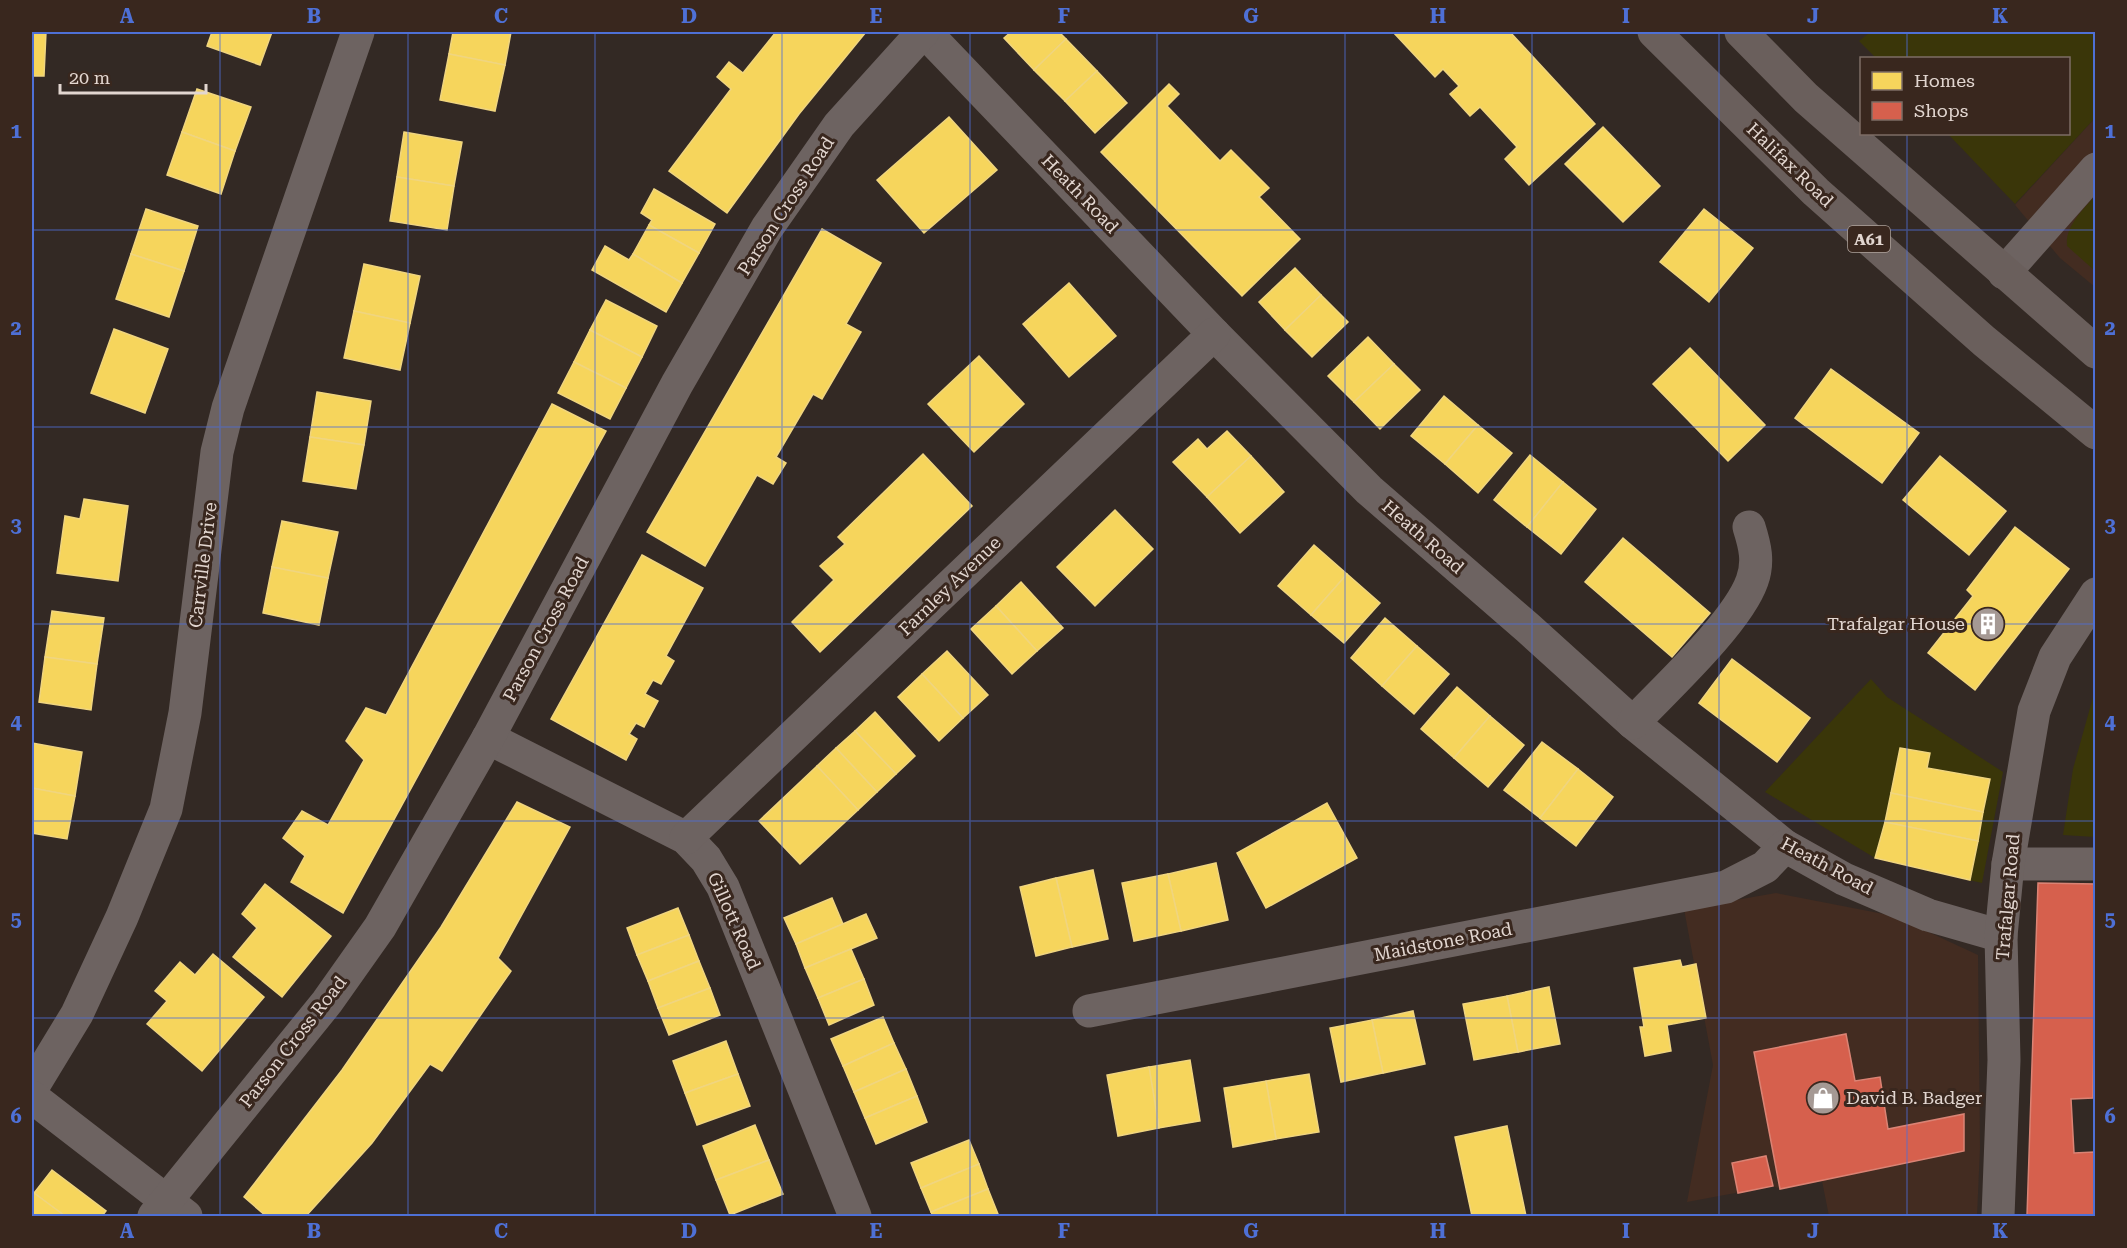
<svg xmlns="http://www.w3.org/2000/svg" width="2127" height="1248" viewBox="0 0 2127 1248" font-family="'Roboto Serif',serif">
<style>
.built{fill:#432c21}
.green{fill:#3a3609}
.homes{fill:#f6d55c;stroke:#f0d57f;stroke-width:1.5}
.shops{fill:#d6604d;stroke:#da8374;stroke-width:1.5}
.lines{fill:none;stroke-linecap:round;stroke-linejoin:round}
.minor{stroke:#6d6361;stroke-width:33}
.highway{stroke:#6a5f5c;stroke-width:33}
.grid{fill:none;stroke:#4e70d6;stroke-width:1.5;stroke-opacity:0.55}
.labels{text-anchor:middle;stroke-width:6;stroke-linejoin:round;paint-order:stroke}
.shield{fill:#39271e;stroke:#afa29b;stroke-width:1.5}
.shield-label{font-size:16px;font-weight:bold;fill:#e2d6d0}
.street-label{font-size:18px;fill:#e2d6d0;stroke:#39271e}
.poi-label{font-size:18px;fill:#e2d6d0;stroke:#39271e;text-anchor:end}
.neatline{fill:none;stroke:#4e70d6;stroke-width:2}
.grid-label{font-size:20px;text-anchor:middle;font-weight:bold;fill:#4e70d6}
</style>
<rect width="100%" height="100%" fill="#332924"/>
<g class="built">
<path d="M2095,118V287L2060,258L2015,205Z"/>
<path d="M1776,893L1894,916L1978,955L1980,1148L1977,1216H1829L1822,1181L1780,1189L1773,1186L1687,1202L1713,1065L1684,909Z"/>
</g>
<g class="green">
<path d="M1870,32H2095V118L2015,204L1948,134H2068V58H1876L1859,41Z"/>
<path d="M2095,196V271L2067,246C2065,226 2083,210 2095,196Z"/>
<path d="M1871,679L1887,697L2003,772L1982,883L1875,858L1765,792Z"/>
<path d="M2095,690V837L2063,835L2073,769Z"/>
</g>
<g class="homes">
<path d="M32,32H46L44,76H32Z"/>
<path d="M212,32H272L260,65L207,46Z"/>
<path d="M453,32H511L505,65L449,54Z"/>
<path d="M776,32H866L799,114L727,213L669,171L731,89L717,77L729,62L743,73Z"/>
<path d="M1011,32H1059L1066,39L1034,70L1004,38Z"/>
<path d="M1393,32H1510L1595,124L1529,185L1505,159L1517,147L1480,107L1470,116L1450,94L1459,86L1443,69L1435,77Z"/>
<path d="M1066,39L1097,71L1065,101L1034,70Z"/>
<path d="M449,54L505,65L495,111L440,100Z"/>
<path d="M1097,71L1127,103L1095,133L1065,101Z"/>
<path d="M1169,84L1179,94L1167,106L1220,161L1231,150L1269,188L1259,197L1300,239L1242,296L1101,152Z"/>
<path d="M197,89L251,107L235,151L182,132Z"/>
<path d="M949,117L997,170L924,233L877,180Z"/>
<path d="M1603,127L1660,186L1623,222L1565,164Z"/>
<path d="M182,132L235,151L221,194L167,175Z"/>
<path d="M404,132L462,142L454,186L397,177Z"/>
<path d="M397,177L454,186L447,230L390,221Z"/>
<path d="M654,189L715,224L699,253L649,225L652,220L641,213Z"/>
<path d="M146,209L198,226L184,271L131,254Z"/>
<path d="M1704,209L1753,248L1709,302L1660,262Z"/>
<path d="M649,225L699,253L682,283L633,254Z"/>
<path d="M822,229L881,263L846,324L861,332L822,399L813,394L776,457L786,463L773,484L757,475L705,566L647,532Z"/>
<path d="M605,246L629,260L633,254L682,283L666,312L592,270Z"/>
<path d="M131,254L184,271L169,317L116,299Z"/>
<path d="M364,264L420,276L410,323L354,311Z"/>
<path d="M1295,268L1321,295L1285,330L1259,302Z"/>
<path d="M1069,283L1116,336L1069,377L1023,324Z"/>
<path d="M1321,295L1348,322L1312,357L1285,330Z"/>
<path d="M606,300L657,326L642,357L590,330Z"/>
<path d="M354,311L410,323L400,370L344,358Z"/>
<path d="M114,329L168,349L145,413L91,393Z"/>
<path d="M590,330L642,357L626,388L574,362Z"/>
<path d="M1368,337L1394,364L1354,402L1328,376Z"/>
<path d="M1690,348L1765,425L1728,461L1653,384Z"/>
<path d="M979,356L1024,404L974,452L928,404Z"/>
<path d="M574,362L626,388L610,419L558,393Z"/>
<path d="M1394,364L1420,390L1380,429L1354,402Z"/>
<path d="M1831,369L1919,433L1882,483L1795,418Z"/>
<path d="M317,392L371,401L364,445L310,437Z"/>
<path d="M1444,396L1478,425L1445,464L1411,436Z"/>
<path d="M552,404L606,431L343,913L291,882L305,856L283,838L302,811L328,825L364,760L346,741L366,708L386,715Z"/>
<path d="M1478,425L1512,453L1478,493L1445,464Z"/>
<path d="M1227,431L1251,456L1207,497L1173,462L1198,439L1207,449Z"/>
<path d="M310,437L364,445L356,489L303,481Z"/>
<path d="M923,454L972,506L820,652L792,622L834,580L820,566L845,544L838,537Z"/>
<path d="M1530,455L1563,482L1527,527L1494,500Z"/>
<path d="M1251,456L1284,492L1240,533L1207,497Z"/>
<path d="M1940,456L2006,511L1969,555L1903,500Z"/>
<path d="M1563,482L1596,509L1561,554L1527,527Z"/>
<path d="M84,499L128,506L118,581L57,573L65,516L80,519Z"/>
<path d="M1115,510L1153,549L1095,606L1057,567Z"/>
<path d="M282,521L338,532L328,578L272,567Z"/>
<path d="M2015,527L2069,569L1975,690L1928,653L1973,596L1967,590Z"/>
<path d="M1623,538L1710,613L1672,657L1585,582Z"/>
<path d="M1314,545L1347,574L1311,615L1278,586Z"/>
<path d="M642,555L703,588L666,656L674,661L661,684L653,680L645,694L658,701L644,727L636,723L629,734L637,739L626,760L551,719Z"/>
<path d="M272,567L328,578L319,625L263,613Z"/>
<path d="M1347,574L1380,603L1344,643L1311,615Z"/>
<path d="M1021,582L1063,628L1037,651L996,606Z"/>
<path d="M996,606L1037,651L1012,674L971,629Z"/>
<path d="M52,611L104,618L97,664L45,657Z"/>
<path d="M1385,618L1417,646L1382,686L1351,658Z"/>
<path d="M1417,646L1449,674L1414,714L1382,686Z"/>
<path d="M947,651L988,695L963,718L922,674Z"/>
<path d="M45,657L97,664L91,710L39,702Z"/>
<path d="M1732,659L1810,718L1777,762L1699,703Z"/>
<path d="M922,674L963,718L939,741L898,697Z"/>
<path d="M1457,687L1490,716L1454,758L1421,729Z"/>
<path d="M875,712L915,756L896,774L855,731Z"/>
<path d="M1490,716L1524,745L1488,787L1454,758Z"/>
<path d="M855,731L896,774L877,792L836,748Z"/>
<path d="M1542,742L1578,769L1540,818L1504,790Z"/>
<path d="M32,743L82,752L75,796L32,788Z"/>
<path d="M836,748L877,792L858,810L817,766Z"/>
<path d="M1900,748L1930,753L1927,768L1990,779L1983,812L1891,793Z"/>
<path d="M817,766L858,810L800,864L759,821Z"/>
<path d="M1578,769L1613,797L1576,846L1540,818Z"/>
<path d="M32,788L75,796L67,839L32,833Z"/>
<path d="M1891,793L1983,812L1978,841L1885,822Z"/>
<path d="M517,802L570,827L498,958L511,971L442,1071L430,1064L372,1143L306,1216H266L244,1197L342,1070L441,927Z"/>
<path d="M1327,803L1357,858L1266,908L1237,853Z"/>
<path d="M1885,822L1978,841L1970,880L1875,858Z"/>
<path d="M1216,863L1228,920L1181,931L1168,874Z"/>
<path d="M1093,870L1108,939L1072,947L1056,878Z"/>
<path d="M1168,874L1181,931L1134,941L1122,883Z"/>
<path d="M1056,878L1072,947L1036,956L1020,887Z"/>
<path d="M265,884L331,936L282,997L233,957L257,928L242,914Z"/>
<path d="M832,898L843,924L796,944L784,918Z"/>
<path d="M678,908L689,935L637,955L627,928Z"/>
<path d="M866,914L877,938L805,968L796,944Z"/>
<path d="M689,935L699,961L648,981L637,955Z"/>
<path d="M851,949L864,979L818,998L805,968Z"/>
<path d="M213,954L264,997L202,1071L147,1024L167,1001L155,991L180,962L195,975Z"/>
<path d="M1680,960L1682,967L1696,964L1706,1018L1667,1025L1671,1051L1645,1056L1640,1027H1644L1634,968Z"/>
<path d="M699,961L710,988L658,1008L648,981Z"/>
<path d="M864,979L874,1005L829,1025L818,998Z"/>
<path d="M1549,987L1560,1044L1518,1052L1507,996Z"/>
<path d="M710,988L720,1015L669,1035L658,1008Z"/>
<path d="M1507,996L1518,1052L1474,1060L1463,1004Z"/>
<path d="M1413,1011L1425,1064L1383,1073L1372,1020Z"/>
<path d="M883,1017L894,1043L843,1066L831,1039Z"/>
<path d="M1372,1020L1383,1073L1341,1082L1330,1028Z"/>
<path d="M726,1041L738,1074L685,1093L673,1061Z"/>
<path d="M894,1043L906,1069L854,1092L843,1066Z"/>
<path d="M1190,1060L1200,1121L1159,1128L1149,1067Z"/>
<path d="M1149,1067L1159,1128L1118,1136L1107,1075Z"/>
<path d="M906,1069L917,1096L865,1118L854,1092Z"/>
<path d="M738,1074L750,1106L697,1125L685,1093Z"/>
<path d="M1309,1074L1319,1132L1276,1139L1266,1081Z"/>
<path d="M1266,1081L1276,1139L1233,1147L1224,1088Z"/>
<path d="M917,1096L927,1122L876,1144L865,1118Z"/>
<path d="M755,1125L769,1160L716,1180L703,1146Z"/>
<path d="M1507,1126L1526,1216H1472L1455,1137Z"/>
<path d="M969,1140L979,1164L921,1188L911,1163Z"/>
<path d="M769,1160L783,1194L730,1215L716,1180Z"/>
<path d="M979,1164L988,1189L931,1212L921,1188Z"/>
<path d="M52,1170L106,1211L102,1216H65L34,1193Z"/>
<path d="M988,1189L998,1214L991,1216H933L931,1212Z"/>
<path d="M34,1193L65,1216H32V1197Z"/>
</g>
<g class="shops">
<path d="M2038,883L2096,884L2093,1098L2071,1099L2074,1153L2094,1152L2095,1216H2027Z"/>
<path d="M1846,1034L1855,1081L1880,1077L1888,1129L1964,1114V1151L1780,1189L1754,1052Z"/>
<path d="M1766,1156L1773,1186L1738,1193L1732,1163Z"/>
</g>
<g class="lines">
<g class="minor">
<path d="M925,32L1214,334L1369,490L1528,628L1633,723L1785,846L1844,879L1928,915L2001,936"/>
<path d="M2004,273L2096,169"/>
<path d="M1633,723C1665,689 1737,623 1752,581C1759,562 1755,546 1749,527"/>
<path d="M488,738L686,838L706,859L723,887L855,1216"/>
<path d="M686,838L1214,334"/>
<path d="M2008,864H2096"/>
<path d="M1089,1011L1726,887L1765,867L1785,846"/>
<path d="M32,1088L77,1014L122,917L166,809L185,713L217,452L228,408L358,32"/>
<path d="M32,1097L186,1216"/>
<path d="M154,1216L327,1002L380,927L488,738L677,384L767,228L839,125L923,32"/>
<path d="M1998,1216L2004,1060L2001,936L2008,864L2034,711L2055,657L2096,594"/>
</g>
<g class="highway">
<path d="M1654,32L1816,192L1984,341L2096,433"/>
<path d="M1741,32L1806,98L2096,352"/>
</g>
</g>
<path class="grid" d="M220,32V1216M408,32V1216M595,32V1216M782,32V1216M970,32V1216M1157,32V1216M1345,32V1216M1532,32V1216M1719,32V1216M1907,32V58M1907,134V1216M32,230H2096M32,427H2096M32,624H2096M32,821H2096M32,1018H2096"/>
<defs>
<g id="building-disc" transform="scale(1.725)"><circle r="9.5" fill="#a59994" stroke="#39271e"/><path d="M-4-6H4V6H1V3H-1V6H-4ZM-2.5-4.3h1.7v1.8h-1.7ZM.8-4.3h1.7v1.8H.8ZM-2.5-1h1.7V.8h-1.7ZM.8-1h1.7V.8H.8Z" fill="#fff"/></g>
<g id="shop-disc" transform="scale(1.725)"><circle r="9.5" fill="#a59994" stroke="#39271e"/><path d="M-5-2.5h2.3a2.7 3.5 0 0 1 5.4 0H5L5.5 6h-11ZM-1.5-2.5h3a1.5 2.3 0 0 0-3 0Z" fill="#fff"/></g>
</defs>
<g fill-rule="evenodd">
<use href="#building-disc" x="1988" y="624"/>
<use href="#shop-disc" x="1823" y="1098"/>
</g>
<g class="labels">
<rect class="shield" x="1848" y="226" width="42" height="26" rx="4.5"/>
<g class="shield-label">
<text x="1869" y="245">A61</text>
</g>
<g class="street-label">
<text transform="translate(1790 165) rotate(44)" y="6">Halifax Road</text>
<text transform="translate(1080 194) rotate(46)" y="6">Heath Road</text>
<text transform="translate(786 206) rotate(-57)" y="6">Parson Cross Road</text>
<text transform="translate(1423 537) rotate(41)" y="6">Heath Road</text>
<text transform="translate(203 565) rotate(-83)" y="6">Carrville Drive</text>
<text transform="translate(950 586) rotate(-44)" y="6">Farnley Avenue</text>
<text transform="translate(546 629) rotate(-62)" y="6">Parson Cross Road</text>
<text transform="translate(1827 866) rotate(28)" y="6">Heath Road</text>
<text transform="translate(2008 897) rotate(-85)" y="6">Trafalgar Road</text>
<text transform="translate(734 921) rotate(66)" y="6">Gillott Road</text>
<text transform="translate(1443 942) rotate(-11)" y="6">Maidstone Road</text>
<text transform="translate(293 1042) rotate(-52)" y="6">Parson Cross Road</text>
</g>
<g class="poi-label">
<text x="1965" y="630">Trafalgar House</text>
<text x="1846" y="1104" text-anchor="start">David B. Badger</text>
</g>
</g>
<rect width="2127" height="1248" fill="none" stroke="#39271e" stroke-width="66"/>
<rect x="1860" y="57" width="210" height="78" fill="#39271e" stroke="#7d6d65" stroke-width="1.5"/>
<rect x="1872" y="72" width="30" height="18" fill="#f6d55c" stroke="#7d6d65" stroke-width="1.5"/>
<text x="1914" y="87" font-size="18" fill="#e2d6d0">Homes</text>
<rect x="1872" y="102" width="30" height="18" fill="#d6604d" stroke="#7d6d65" stroke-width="1.5"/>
<text x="1914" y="117" font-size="18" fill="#e2d6d0">Shops</text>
<path d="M60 84v9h146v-9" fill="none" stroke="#e2d6d0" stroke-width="3"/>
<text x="69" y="84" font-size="18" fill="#e2d6d0" stroke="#39271e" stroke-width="4.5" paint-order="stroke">20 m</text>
<rect x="33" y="33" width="2061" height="1182" class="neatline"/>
<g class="grid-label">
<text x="127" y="23">A</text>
<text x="314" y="23">B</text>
<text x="501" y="23">C</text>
<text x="689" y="23">D</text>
<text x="876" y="23">E</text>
<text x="1064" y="23">F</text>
<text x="1251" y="23">G</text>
<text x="1438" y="23">H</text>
<text x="1626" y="23">I</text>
<text x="1813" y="23">J</text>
<text x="2000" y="23">K</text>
<text x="16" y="138">1</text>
<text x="2110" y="138">1</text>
<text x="16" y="335">2</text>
<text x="2110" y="335">2</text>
<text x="16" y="532">3</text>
<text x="2110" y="532">3</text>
<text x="16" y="729">4</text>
<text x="2110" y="729">4</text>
<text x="16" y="926">5</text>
<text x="2110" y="926">5</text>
<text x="16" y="1123">6</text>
<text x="2110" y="1123">6</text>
<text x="127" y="1238">A</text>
<text x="314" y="1238">B</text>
<text x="501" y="1238">C</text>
<text x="689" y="1238">D</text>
<text x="876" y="1238">E</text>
<text x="1064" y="1238">F</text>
<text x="1251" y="1238">G</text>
<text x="1438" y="1238">H</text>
<text x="1626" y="1238">I</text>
<text x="1813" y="1238">J</text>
<text x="2000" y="1238">K</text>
</g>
</svg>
